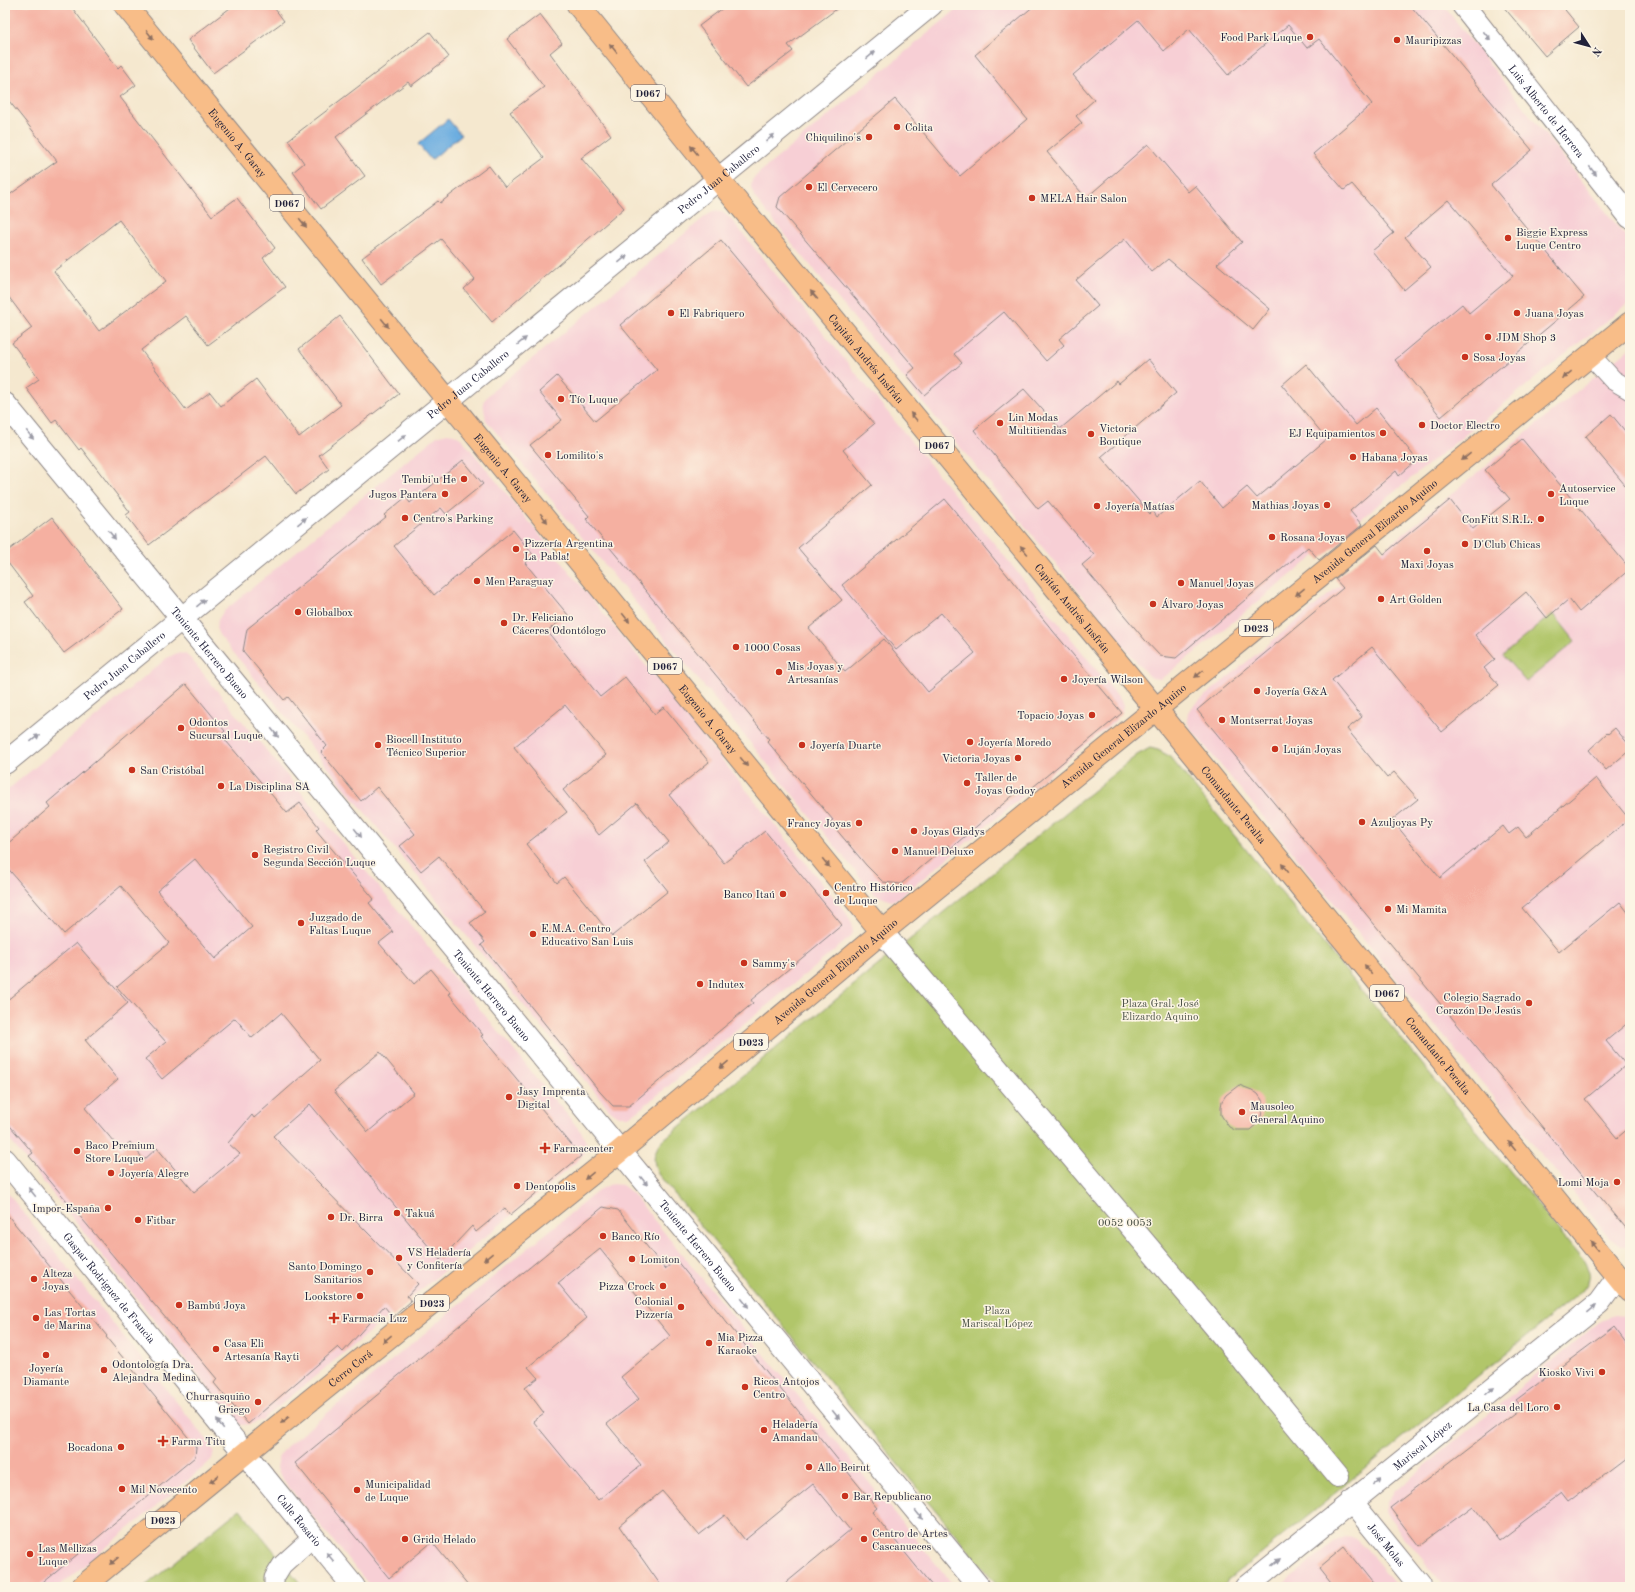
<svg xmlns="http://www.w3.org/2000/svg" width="1635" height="1592" viewBox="0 0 1635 1592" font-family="'Old Standard TT',serif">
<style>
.built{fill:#f7cfd5}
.green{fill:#b1c66b;stroke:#6a7453}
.water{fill:#6cade0;stroke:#47688e}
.building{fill:#f5b0a1;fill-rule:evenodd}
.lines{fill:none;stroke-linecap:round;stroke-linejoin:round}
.service-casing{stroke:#8c8585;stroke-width:21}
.pedestrian-casing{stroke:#8c8585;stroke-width:24}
.minor-casing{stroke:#8c8585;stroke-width:24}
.primary-casing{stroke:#8c8585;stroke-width:24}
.service{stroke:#fff;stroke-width:19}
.pedestrian{stroke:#fff;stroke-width:22}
.minor{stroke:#fff;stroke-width:22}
.primary{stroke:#f8bd88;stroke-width:22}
.oneway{fill:#8d7062}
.oneway2{fill:#9c9ca7}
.poi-dot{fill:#c8321e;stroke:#fcf5e5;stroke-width:1.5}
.labels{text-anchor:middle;stroke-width:3;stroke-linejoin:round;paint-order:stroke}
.shield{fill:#fcf5e5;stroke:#63616e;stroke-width:1}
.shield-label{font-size:10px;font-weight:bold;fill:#22223b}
.poi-label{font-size:11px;fill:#22223b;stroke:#fcf5e5;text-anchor:start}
.street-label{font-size:11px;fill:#22223b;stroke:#fcf5e5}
.park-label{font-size:11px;fill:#4d5349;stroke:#fcf5e5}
</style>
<rect width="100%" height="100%" fill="#fcf5e5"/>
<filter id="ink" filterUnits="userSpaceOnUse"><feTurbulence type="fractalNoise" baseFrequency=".025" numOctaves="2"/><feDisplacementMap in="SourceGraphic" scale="8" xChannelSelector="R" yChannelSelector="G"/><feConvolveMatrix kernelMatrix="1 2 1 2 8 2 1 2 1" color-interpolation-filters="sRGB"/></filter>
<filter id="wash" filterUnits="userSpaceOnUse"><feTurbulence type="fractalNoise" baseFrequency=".012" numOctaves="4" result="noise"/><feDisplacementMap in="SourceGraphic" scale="16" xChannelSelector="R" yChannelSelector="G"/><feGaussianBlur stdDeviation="0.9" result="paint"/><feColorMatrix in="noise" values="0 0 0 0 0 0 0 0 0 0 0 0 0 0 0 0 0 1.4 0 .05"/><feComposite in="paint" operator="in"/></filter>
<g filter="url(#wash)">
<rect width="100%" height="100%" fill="#f5e8cf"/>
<g class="built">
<path d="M962,5H1443L1630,242V302L1168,674L1160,679L1152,678L1145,672L755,198L751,188L752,180L759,173Z"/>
<path d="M714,211L722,212L730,218L1117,695L1123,704L1122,712L1116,720L899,898L891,901L874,894L486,420L483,402L489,394L706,216Z"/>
<path d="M1630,348V1246H1620L1610,1238L1190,728L1187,720L1188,712L1194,705Z"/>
<path d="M447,433L454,434L462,439L847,914L852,924L853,933L846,941L638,1111L628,1116H619L610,1110L219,635L216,628L218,620L223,612L437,436Z"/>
<path d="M177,653L185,654L191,659L582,1133L587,1145L585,1151L579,1160L262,1420L251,1424L242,1425L233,1419L5,1134V792L167,658Z"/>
<path d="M611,1184L622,1185L631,1192L955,1587H371L282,1479L277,1468L278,1458L286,1447L599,1190Z"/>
<path d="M5,1190L208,1441L214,1451L212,1459L205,1466L58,1587H5Z"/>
<path d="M1615,1315L1625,1316L1630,1319V1587H1445L1389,1518L1385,1510L1387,1501L1395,1491L1603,1319Z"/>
<path d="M1345,1537L1355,1538L1364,1546L1398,1587H1279L1334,1542Z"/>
</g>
<g class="green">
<path d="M1553,613L1575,641L1526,682L1503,655Z"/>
<path d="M1150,748L1158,750L1169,756L1584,1261C1591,1275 1592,1278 1582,1291L1220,1587H999L658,1174C652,1159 653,1152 663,1140L1137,755Z"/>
<path d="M240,1509L303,1587H144Z"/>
</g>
<path class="water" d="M448,119L461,135L431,160L418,144Z"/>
<g id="blocks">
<g class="building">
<path d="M5,5H70L118,68L121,65L136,85L120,97L212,216L237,198L275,248L263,258L285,287L208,345L186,316L141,350L186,410L210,392L221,406L256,379L299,437L341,405L299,349L340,316L399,394L319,455L329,469L296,494L266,456L149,545L126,515L130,512L81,448L79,450L56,420L52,423L26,388L39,379L12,343L32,328L5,292V198L57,161L5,96ZM119,220L166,281L99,331L54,271Z"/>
<path d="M234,5H272L284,21L213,73L188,40Z"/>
<path d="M727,5H842L788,45L793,51L746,87L699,26Z"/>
<path d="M1035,5H1410L1532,150L1491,185L1584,297L1441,417L1395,360L1462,304L1469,313L1513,276L1448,200L1405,237L1431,267L1404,290L1372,251L1394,233L1352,184L1344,190L1313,154L1372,104L1319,39L1307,48L1288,25L1228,75L1189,29L1164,51L1138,20L1073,75L1094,100L1076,116L1082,123L1047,152L1086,198L1148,144L1188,192L1195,186L1242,242L1217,264L1270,309L1253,330L1168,259L1152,272L1125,239L1076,280L1098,306L1059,339L1064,345L1046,361L1004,312L954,354L962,363L924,395L907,375L915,368L777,207L780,197L895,99L960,176L1027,119L975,55Z"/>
<path d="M1502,5H1561L1579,27L1545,56Z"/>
<path d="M540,14L562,43L550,53L611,135L581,158L624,208L492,322L464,289L475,279L441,239L381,284L362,258L438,201L440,203L489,166L505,187L544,158L510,112L544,87L507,39Z"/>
<path d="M430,32L449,57L411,86L408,82L336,137L365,176L321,209L293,172L304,163L288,140Z"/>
<path d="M721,240L874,424L843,450L872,485L798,548L842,600L809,628L845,672L884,639L928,692L975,653L941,613L896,650L842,585L945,499L1053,631L1122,713L1027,792L1023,787L951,848L948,845L901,884L883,882L866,865L830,822L833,820L767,741L769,739L586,519L589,516L530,445L562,420L539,392L557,376L595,421L657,370L620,325Z"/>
<path d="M1148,359L1176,393L1101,457L1150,514L1153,511L1157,517L1200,481L1222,508L1247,487L1257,498L1327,439L1282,385L1306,364L1356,425L1376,408L1417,460L1399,476L1396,471L1350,511L1362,525L1319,560L1308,547L1176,658L1160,656L1145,640L1082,565L1094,555L1048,501L1038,509L974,430L1024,389L1060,429L1117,381L1119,384Z"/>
<path d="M1611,414L1630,437V491L1585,437Z"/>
<path d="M1522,439L1630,569L1579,612L1569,599L1547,618L1526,592L1475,635L1495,659L1484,668L1499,685L1442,732L1372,647L1332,680L1362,717L1347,729L1387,778L1394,772L1418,799L1392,820L1440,878L1503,826L1509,834L1518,827L1526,837L1596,778L1629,819L1522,908L1559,952L1620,902L1630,915V1021L1606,1041L1626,1065L1585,1099L1617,1138L1630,1127V1233L1197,710L1343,588L1335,579L1377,545L1384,554L1450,500L1473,529L1510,499L1485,470Z"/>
<path d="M463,460L483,484L446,514L441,508L394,546L434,595L513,530L534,556L525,563L568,615L547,631L600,697L625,677L655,714L664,707L709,762L669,795L724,863L765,831L842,925L751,1000L753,1003L629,1106H613L600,1092L481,945L485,942L470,923L485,912L439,856L421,871L400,846L415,834L377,787L361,801L321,752L327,746L288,697L284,700L243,651L247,629L386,517L384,515L406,497L410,503ZM565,705L606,755L563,790L599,835L637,803L669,842L645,862L668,891L612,936L564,877L557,883L526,844L567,812L514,747Z"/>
<path d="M52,517L123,609L64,653L25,602L33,596L5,559V553Z"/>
<path d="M186,684L225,731L221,735L287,813L300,803L319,827L316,830L374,899L369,903L393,932L379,943L414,984L431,969L451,993L449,994L483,1035L481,1036L581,1156L510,1215L505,1208L476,1232L472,1226L440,1260L310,1104L273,1136L418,1284L407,1296L411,1301L393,1317L384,1306L343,1352L338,1347L248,1424L214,1383L217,1379L29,1156L33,1153L5,1120V1002L76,943L128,1003L85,1040L118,1079L85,1108L121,1150L130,1142L144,1160L157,1148L194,1192L240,1154L228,1143L252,1115L254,1118L320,1060L281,1013L252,1038L235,1018L162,1079L145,1059L166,1042L117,987L169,943L121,886L64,934L5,865V846L50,807L47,803ZM195,859L252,927L215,959L157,891ZM380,1052L414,1093L368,1132L334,1091Z"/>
<path d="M1615,728L1630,746V750L1606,770L1589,750L1607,733L1608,734Z"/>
<path d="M1239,1085L1252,1090L1258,1094L1262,1100L1263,1107L1260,1121L1250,1130H1235L1229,1127L1221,1115V1108L1222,1101L1226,1095Z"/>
<path d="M603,1207L618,1210L665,1269L676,1260L877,1508L872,1512L933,1587H781L850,1530L813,1484L745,1540L725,1515L699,1535L662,1491L619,1526L662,1587H469L432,1542L389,1578L295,1463L382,1391L381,1390ZM600,1249L670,1336L621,1377L639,1399L607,1424L641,1465L598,1500L533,1421L544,1413L525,1388L538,1378L528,1367L587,1318L558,1283Z"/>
<path d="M5,1212L107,1336L106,1337L196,1447L195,1457L38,1587H5Z"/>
<path d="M1614,1327L1630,1348V1455L1568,1502L1561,1493L1499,1540L1473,1506L1419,1546L1390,1508L1522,1407L1516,1400Z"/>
<path d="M1344,1547L1376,1587H1334L1319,1568Z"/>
</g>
</g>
</g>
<g filter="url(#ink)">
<use href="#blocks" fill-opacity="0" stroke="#8c8585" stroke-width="1"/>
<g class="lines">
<g class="service-casing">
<g id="service">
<path d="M1591,356L1613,380L1630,390"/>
<path d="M274,1587V1578L282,1565L313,1537"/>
</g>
</g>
<g class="pedestrian-casing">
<path id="pedestrian" d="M882,932L1213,1324L1338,1476"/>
</g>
<g class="minor-casing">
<g id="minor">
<path id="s1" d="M1463,5L1630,217"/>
<path id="s2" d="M5,404L979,1587"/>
<path id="s3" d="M5,763L931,5"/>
<path id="s4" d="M5,1160L354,1587"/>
<path id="s5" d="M1351,1501L1421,1587"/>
<path id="s6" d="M1246,1587L1599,1303L1618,1277"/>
</g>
</g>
<g class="primary-casing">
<g id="primary">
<path id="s7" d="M125,5L882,932"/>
<path id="s8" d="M578,5L719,180L1160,714L1630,1291"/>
<path id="s9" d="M82,1587L277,1427L620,1151L882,932L1630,323"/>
</g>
</g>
<use href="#service" class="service"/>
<use href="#pedestrian" class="pedestrian"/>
<use href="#minor" class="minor"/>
<use href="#primary" class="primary"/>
</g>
<defs><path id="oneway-solid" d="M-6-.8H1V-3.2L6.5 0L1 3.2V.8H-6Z"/></defs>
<g class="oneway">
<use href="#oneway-solid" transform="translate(150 35) rotate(51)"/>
<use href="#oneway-solid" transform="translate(613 48) rotate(-129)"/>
<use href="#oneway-solid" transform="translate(694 150) rotate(-129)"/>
<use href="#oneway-solid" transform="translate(303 223) rotate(51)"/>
<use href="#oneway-solid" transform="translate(814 295) rotate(-130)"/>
<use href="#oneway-solid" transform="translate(385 323) rotate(51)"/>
<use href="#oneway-solid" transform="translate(1567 375) rotate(141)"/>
<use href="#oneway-solid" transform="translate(914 417) rotate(-130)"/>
<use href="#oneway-solid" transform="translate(1466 457) rotate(141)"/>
<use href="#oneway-solid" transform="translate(544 518) rotate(51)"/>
<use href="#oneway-solid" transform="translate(1024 550) rotate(-130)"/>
<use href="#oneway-solid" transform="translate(1300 592) rotate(141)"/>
<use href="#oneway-solid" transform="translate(626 618) rotate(51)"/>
<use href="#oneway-solid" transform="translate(1199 674) rotate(141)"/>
<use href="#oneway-solid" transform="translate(744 762) rotate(51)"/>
<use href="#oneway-solid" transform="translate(826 863) rotate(51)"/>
<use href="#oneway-solid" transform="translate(1285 868) rotate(-129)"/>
<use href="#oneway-solid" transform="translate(1368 969) rotate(-129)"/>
<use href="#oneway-solid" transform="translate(724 1065) rotate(140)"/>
<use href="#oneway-solid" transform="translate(1512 1146) rotate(-129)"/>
<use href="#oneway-solid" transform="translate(589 1176) rotate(141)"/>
<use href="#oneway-solid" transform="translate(1594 1246) rotate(-129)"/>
<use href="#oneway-solid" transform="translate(488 1257) rotate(141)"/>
<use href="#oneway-solid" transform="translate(387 1339) rotate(141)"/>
<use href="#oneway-solid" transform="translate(285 1420) rotate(141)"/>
<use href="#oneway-solid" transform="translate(214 1479) rotate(141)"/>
<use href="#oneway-solid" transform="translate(114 1561) rotate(141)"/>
</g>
<g class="oneway2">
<use href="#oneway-solid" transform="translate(1487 36) rotate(52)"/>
<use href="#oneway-solid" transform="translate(871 55) rotate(-40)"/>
<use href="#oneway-solid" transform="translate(770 138) rotate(-40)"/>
<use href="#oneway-solid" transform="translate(1593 171) rotate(52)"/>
<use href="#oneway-solid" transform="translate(623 259) rotate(-39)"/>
<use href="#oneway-solid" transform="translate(522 341) rotate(-39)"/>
<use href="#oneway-solid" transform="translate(30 435) rotate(51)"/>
<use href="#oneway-solid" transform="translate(402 438) rotate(-39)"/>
<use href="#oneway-solid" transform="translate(302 521) rotate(-39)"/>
<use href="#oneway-solid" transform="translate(112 535) rotate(51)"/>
<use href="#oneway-solid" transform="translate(201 603) rotate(-39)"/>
<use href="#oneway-solid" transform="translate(275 733) rotate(51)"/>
<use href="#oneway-solid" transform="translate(35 738) rotate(-39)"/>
<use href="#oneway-solid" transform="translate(358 833) rotate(51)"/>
<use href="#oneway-solid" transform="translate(644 1181) rotate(51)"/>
<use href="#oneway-solid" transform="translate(32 1192) rotate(-129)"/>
<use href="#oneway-solid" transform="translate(745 1303) rotate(51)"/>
<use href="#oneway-solid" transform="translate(1591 1309) rotate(-39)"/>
<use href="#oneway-solid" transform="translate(1490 1391) rotate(-39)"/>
<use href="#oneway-solid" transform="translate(836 1415) rotate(51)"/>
<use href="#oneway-solid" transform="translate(220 1424) rotate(-129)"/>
<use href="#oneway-solid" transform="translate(1377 1481) rotate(-39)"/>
<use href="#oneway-solid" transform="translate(919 1515) rotate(51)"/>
<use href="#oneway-solid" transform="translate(330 1557) rotate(-130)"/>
<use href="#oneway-solid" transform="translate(1276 1562) rotate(-39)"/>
</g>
</g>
<g class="poi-dot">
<circle cx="1310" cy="37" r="4"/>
<circle cx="1397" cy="40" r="4"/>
<circle cx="897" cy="127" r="4"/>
<circle cx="869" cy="137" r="4"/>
<circle cx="809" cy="187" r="4"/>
<circle cx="1032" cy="198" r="4"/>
<circle cx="1508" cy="238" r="4"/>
<circle cx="671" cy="313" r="4"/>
<circle cx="1517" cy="313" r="4"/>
<circle cx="1488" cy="337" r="4"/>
<circle cx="1465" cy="357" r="4"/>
<circle cx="561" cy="399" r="4"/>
<circle cx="1000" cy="423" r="4"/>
<circle cx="1422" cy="425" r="4"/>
<circle cx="1383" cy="433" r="4"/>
<circle cx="1091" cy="434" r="4"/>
<circle cx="548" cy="455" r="4"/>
<circle cx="1353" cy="457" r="4"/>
<circle cx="464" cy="479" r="4"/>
<circle cx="445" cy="494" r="4"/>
<circle cx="1551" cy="494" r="4"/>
<circle cx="1327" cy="505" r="4"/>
<circle cx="1097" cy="506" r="4"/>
<circle cx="405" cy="518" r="4"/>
<circle cx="1541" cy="519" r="4"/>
<circle cx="1272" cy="537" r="4"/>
<circle cx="1465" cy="544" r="4"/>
<circle cx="516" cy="549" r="4"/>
<circle cx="1427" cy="551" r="4"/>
<circle cx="477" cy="581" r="4"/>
<circle cx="1181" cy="583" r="4"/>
<circle cx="1381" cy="599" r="4"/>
<circle cx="1153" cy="604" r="4"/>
<circle cx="298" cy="612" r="4"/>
<circle cx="504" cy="623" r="4"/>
<circle cx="736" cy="647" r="4"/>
<circle cx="779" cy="672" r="4"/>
<circle cx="1064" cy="679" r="4"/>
<circle cx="1257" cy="691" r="4"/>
<circle cx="1092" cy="715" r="4"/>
<circle cx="1222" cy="720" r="4"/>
<circle cx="181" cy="728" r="4"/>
<circle cx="970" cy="742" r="4"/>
<circle cx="378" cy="745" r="4"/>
<circle cx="802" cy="745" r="4"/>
<circle cx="1275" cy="749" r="4"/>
<circle cx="1018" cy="758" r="4"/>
<circle cx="132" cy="770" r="4"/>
<circle cx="967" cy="783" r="4"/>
<circle cx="221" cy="786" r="4"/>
<circle cx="1362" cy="822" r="4"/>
<circle cx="859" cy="823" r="4"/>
<circle cx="914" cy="831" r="4"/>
<circle cx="895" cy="851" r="4"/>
<circle cx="255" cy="855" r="4"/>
<circle cx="826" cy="893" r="4"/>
<circle cx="783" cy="894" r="4"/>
<circle cx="1388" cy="909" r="4"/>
<circle cx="301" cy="923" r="4"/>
<circle cx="533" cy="934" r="4"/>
<circle cx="744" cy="963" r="4"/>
<circle cx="700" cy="984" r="4"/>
<circle cx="1529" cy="1003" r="4"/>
<circle cx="509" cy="1097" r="4"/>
<circle cx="1242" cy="1112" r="4"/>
<path d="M543 1142h4v4h4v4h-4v4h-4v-4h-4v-4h4z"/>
<circle cx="77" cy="1151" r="4"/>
<circle cx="111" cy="1173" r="4"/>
<circle cx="1617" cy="1182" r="4"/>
<circle cx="517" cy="1186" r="4"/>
<circle cx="108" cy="1208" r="4"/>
<circle cx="397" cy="1213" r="4"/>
<circle cx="331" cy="1217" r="4"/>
<circle cx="138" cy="1220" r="4"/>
<circle cx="603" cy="1236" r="4"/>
<circle cx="399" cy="1258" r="4"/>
<circle cx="632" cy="1259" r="4"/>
<circle cx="370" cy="1272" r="4"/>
<circle cx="34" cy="1279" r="4"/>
<circle cx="663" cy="1286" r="4"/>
<circle cx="360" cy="1296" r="4"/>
<circle cx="179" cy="1305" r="4"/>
<circle cx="681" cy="1307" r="4"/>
<circle cx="36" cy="1318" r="4"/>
<path d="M332 1312h4v4h4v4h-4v4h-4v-4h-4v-4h4z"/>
<circle cx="709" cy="1343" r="4"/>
<circle cx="216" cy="1349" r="4"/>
<circle cx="46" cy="1355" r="4"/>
<circle cx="104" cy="1370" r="4"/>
<circle cx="1602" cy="1372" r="4"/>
<circle cx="745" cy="1387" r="4"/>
<circle cx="258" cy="1402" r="4"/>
<circle cx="1557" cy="1407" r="4"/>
<circle cx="764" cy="1430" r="4"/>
<path d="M161 1435h4v4h4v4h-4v4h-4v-4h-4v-4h4z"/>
<circle cx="121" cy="1447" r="4"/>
<circle cx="809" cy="1467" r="4"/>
<circle cx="122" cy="1489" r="4"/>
<circle cx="357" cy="1490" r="4"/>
<circle cx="845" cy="1496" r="4"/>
<circle cx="405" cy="1539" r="4"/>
<circle cx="864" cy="1539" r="4"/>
<circle cx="30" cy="1554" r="4"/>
</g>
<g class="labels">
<g class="shield">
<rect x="631" y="85" width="34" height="16" rx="3"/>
<rect x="270" y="195" width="34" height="16" rx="3"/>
<rect x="920" y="437" width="34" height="16" rx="3"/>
<rect x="1239" y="620" width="34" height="16" rx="3"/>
<rect x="648" y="658" width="34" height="16" rx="3"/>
<rect x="1370" y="985" width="34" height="16" rx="3"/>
<rect x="734" y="1034" width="34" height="16" rx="3"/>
<rect x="415" y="1295" width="34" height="16" rx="3"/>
<rect x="146" y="1512" width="34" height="16" rx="3"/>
</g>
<g class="shield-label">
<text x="648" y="97">D067</text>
<text x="287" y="207">D067</text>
<text x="937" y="449">D067</text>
<text x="1256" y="632">D023</text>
<text x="665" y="670">D067</text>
<text x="1387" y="997">D067</text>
<text x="751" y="1046">D023</text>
<text x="432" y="1307">D023</text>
<text x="163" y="1524">D023</text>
</g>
<g class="poi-label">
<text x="1302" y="41" text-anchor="end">Food Park Luque</text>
<text x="1405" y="44">Mauripizzas</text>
<text x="905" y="131">Colita</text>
<text x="861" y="141" text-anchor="end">Chiquilino's</text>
<text x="817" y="191">El Cervecero</text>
<text x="1040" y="202">MELA Hair Salon</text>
<text x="1516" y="236">Biggie Express<tspan x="1516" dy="13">Luque Centro</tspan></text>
<text x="679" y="317">El Fabriquero</text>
<text x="1525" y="317">Juana Joyas</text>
<text x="1496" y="341">JDM Shop 3</text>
<text x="1473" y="361">Sosa Joyas</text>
<text x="569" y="403">Tío Luque</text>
<text x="1008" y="421">Lin Modas<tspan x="1008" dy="13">Multitiendas</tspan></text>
<text x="1430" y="429">Doctor Electro</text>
<text x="1099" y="432">Victoria<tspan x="1099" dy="13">Boutique</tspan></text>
<text x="1375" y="437" text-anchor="end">EJ Equipamientos</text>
<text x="556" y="459">Lomilito's</text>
<text x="1361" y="461">Habana Joyas</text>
<text x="456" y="483" text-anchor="end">Tembi'u He</text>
<text x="1559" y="492">Autoservice<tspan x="1559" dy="13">Luque</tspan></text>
<text x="437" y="498" text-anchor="end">Jugos Pantera</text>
<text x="1319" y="509" text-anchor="end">Mathias Joyas</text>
<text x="1105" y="510">Joyería Matías</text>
<text x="413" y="522">Centro's Parking</text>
<text x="1533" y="523" text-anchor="end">ConFitt S.R.L.</text>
<text x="1280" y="541">Rosana Joyas</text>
<text x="524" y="547">Pizzería Argentina<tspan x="524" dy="13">La Pabla!</tspan></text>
<text x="1473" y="548">D'Club Chicas</text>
<text x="1427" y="568" text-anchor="middle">Maxi Joyas</text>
<text x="485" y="585">Men Paraguay</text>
<text x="1189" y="587">Manuel Joyas</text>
<text x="1389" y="603">Art Golden</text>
<text x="1161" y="608">Álvaro Joyas</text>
<text x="306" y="616">Globalbox</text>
<text x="512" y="621">Dr. Feliciano<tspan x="512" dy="13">Cáceres Odontólogo</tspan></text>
<text x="744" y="651">1000 Cosas</text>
<text x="787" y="670">Mis Joyas y<tspan x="787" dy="13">Artesanías</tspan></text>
<text x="1072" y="683">Joyería Wilson</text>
<text x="1265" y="695">Joyería G&amp;A</text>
<text x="1084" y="719" text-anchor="end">Topacio Joyas</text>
<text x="1230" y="724">Montserrat Joyas</text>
<text x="189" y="726">Odontos<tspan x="189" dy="13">Sucursal Luque</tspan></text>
<text x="386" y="743">Biocell Instituto<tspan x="386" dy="13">Técnico Superior</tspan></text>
<text x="978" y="746">Joyería Moredo</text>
<text x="810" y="749">Joyería Duarte</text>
<text x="1283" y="753">Luján Joyas</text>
<text x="1010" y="762" text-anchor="end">Victoria Joyas</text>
<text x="140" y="774">San Cristóbal</text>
<text x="975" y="781">Taller de<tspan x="975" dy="13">Joyas Godoy</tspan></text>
<text x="229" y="790">La Disciplina SA</text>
<text x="1370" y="826">Azuljoyas Py</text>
<text x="851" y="827" text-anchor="end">Francy Joyas</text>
<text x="922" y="835">Joyas Gladys</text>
<text x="263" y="853">Registro Civil<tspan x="263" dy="13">Segunda Sección Luque</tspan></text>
<text x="903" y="855">Manuel Deluxe</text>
<text x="834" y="891">Centro Histórico<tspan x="834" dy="13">de Luque</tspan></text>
<text x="775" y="898" text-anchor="end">Banco Itaú</text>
<text x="1396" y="913">Mi Mamita</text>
<text x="309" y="921">Juzgado de<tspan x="309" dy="13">Faltas Luque</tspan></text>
<text x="541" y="932">E.M.A. Centro<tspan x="541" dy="13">Educativo San Luis</tspan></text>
<text x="752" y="967">Sammy's</text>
<text x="708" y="988">Indutex</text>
<text x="1521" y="1001" text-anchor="end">Colegio Sagrado<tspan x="1521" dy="13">Corazón De Jesús</tspan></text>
<text x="517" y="1095">Jasy Imprenta<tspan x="517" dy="13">Digital</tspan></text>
<text x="1250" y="1110">Mausoleo<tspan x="1250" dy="13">General Aquino</tspan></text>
<text x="85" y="1149">Baco Premium<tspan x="85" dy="13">Store Luque</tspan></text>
<text x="553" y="1152">Farmacenter</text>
<text x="119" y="1177">Joyería Alegre</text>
<text x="1609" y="1186" text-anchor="end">Lomi Moja</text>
<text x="525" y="1190">Dentopolis</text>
<text x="100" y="1212" text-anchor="end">Impor-España</text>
<text x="405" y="1217">Takuá</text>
<text x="339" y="1221">Dr. Birra</text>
<text x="146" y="1224">Fitbar</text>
<text x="611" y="1240">Banco Río</text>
<text x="407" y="1256">VS Heladería<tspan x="407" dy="13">y Confitería</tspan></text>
<text x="640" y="1263">Lomiton</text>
<text x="362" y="1270" text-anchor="end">Santo Domingo<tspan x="362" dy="13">Sanitarios</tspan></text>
<text x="42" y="1277">Alteza<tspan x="42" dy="13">Joyas</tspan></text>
<text x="655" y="1290" text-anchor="end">Pizza Crock</text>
<text x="352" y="1300" text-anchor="end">Lookstore</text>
<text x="673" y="1305" text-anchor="end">Colonial<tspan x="673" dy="13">Pizzería</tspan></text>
<text x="187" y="1309">Bambú Joya</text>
<text x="44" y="1316">Las Tortas<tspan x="44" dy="13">de Marina</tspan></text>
<text x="342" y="1322">Farmacia Luz</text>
<text x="717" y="1341">Mia Pizza<tspan x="717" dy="13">Karaoke</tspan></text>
<text x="224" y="1347">Casa Eli<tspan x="224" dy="13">Artesanía Rayti</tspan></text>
<text x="112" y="1368">Odontología Dra.<tspan x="112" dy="13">Alejandra Medina</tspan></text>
<text x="46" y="1372" text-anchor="middle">Joyería<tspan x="46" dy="13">Diamante</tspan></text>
<text x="1594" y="1376" text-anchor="end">Kiosko Vivi</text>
<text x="753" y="1385">Ricos Antojos<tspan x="753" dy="13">Centro</tspan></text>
<text x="250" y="1400" text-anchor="end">Churrasquiño<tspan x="250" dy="13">Griego</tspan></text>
<text x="1549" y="1411" text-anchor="end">La Casa del Loro</text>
<text x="772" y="1428">Heladería<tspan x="772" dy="13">Amandau</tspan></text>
<text x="171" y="1445">Farma Titu</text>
<text x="113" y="1451" text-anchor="end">Bocadona</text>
<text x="817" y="1471">Allo Beirut</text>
<text x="365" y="1488">Municipalidad<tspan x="365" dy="13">de Luque</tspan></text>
<text x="130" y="1493">Mil Novecento</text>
<text x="853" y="1500">Bar Republicano</text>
<text x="872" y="1537">Centro de Artes<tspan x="872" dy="13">Cascanueces</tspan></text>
<text x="413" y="1543">Grido Helado</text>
<text x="38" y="1552">Las Mellizas<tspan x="38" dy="13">Luque</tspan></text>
</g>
<g class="street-label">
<text dy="4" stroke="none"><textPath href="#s1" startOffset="135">Luis Alberto de Herrera</textPath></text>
<text dy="4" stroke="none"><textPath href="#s7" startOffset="178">Eugenio A. Garay</textPath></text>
<text dy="4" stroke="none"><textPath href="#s3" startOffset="922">Pedro Juan Caballero</textPath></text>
<text dy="4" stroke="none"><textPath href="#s8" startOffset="456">Capitán Andrés Insfrán</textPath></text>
<text dy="4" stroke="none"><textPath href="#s3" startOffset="598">Pedro Juan Caballero</textPath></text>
<text dy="4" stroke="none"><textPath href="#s7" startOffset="598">Eugenio A. Garay</textPath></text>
<text dy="4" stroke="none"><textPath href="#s9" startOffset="1669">Avenida General Elizardo Aquino</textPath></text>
<text dy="4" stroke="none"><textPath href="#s8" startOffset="780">Capitán Andrés Insfrán</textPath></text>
<text dy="4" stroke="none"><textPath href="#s2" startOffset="322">Teniente Herrero Bueno</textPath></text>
<text dy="4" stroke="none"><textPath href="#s3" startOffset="154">Pedro Juan Caballero</textPath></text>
<text dy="4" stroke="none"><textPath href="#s7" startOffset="922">Eugenio A. Garay</textPath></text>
<text dy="4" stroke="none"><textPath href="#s9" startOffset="1345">Avenida General Elizardo Aquino</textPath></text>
<text dy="4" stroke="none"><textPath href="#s8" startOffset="1034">Comandante Peralta</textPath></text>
<text dy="4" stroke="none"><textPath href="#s9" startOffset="973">Avenida General Elizardo Aquino</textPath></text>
<text dy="4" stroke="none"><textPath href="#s2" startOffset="766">Teniente Herrero Bueno</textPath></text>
<text dy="4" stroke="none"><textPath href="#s8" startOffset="1358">Comandante Peralta</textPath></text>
<text dy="4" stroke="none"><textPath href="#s2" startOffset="1090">Teniente Herrero Bueno</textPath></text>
<text dy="4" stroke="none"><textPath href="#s4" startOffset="165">Gaspar Rodriguez de Francia</textPath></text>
<text dy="4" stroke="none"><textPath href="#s9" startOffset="346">Cerro Corá</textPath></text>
<text dy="4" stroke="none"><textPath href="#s6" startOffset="226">Mariscal López</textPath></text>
<text dy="4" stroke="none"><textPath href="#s4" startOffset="465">Calle Rosario</textPath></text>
<text dy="4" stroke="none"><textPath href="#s5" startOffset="56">José Molas</textPath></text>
</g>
<g class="park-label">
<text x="1160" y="1007">Plaza Gral. José<tspan x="1160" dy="13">Elizardo Aquino</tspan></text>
<text x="1125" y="1226">0052 0053</text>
<text x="997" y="1314">Plaza<tspan x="997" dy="13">Mariscal López</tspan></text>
</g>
</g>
<rect width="1635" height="1592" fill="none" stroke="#fcf5e5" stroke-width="20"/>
<g transform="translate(1589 46) rotate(126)" stroke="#fcf5e5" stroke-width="3" paint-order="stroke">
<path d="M0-3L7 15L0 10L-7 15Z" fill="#22223b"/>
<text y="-6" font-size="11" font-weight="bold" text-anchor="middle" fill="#22223b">N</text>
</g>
</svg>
